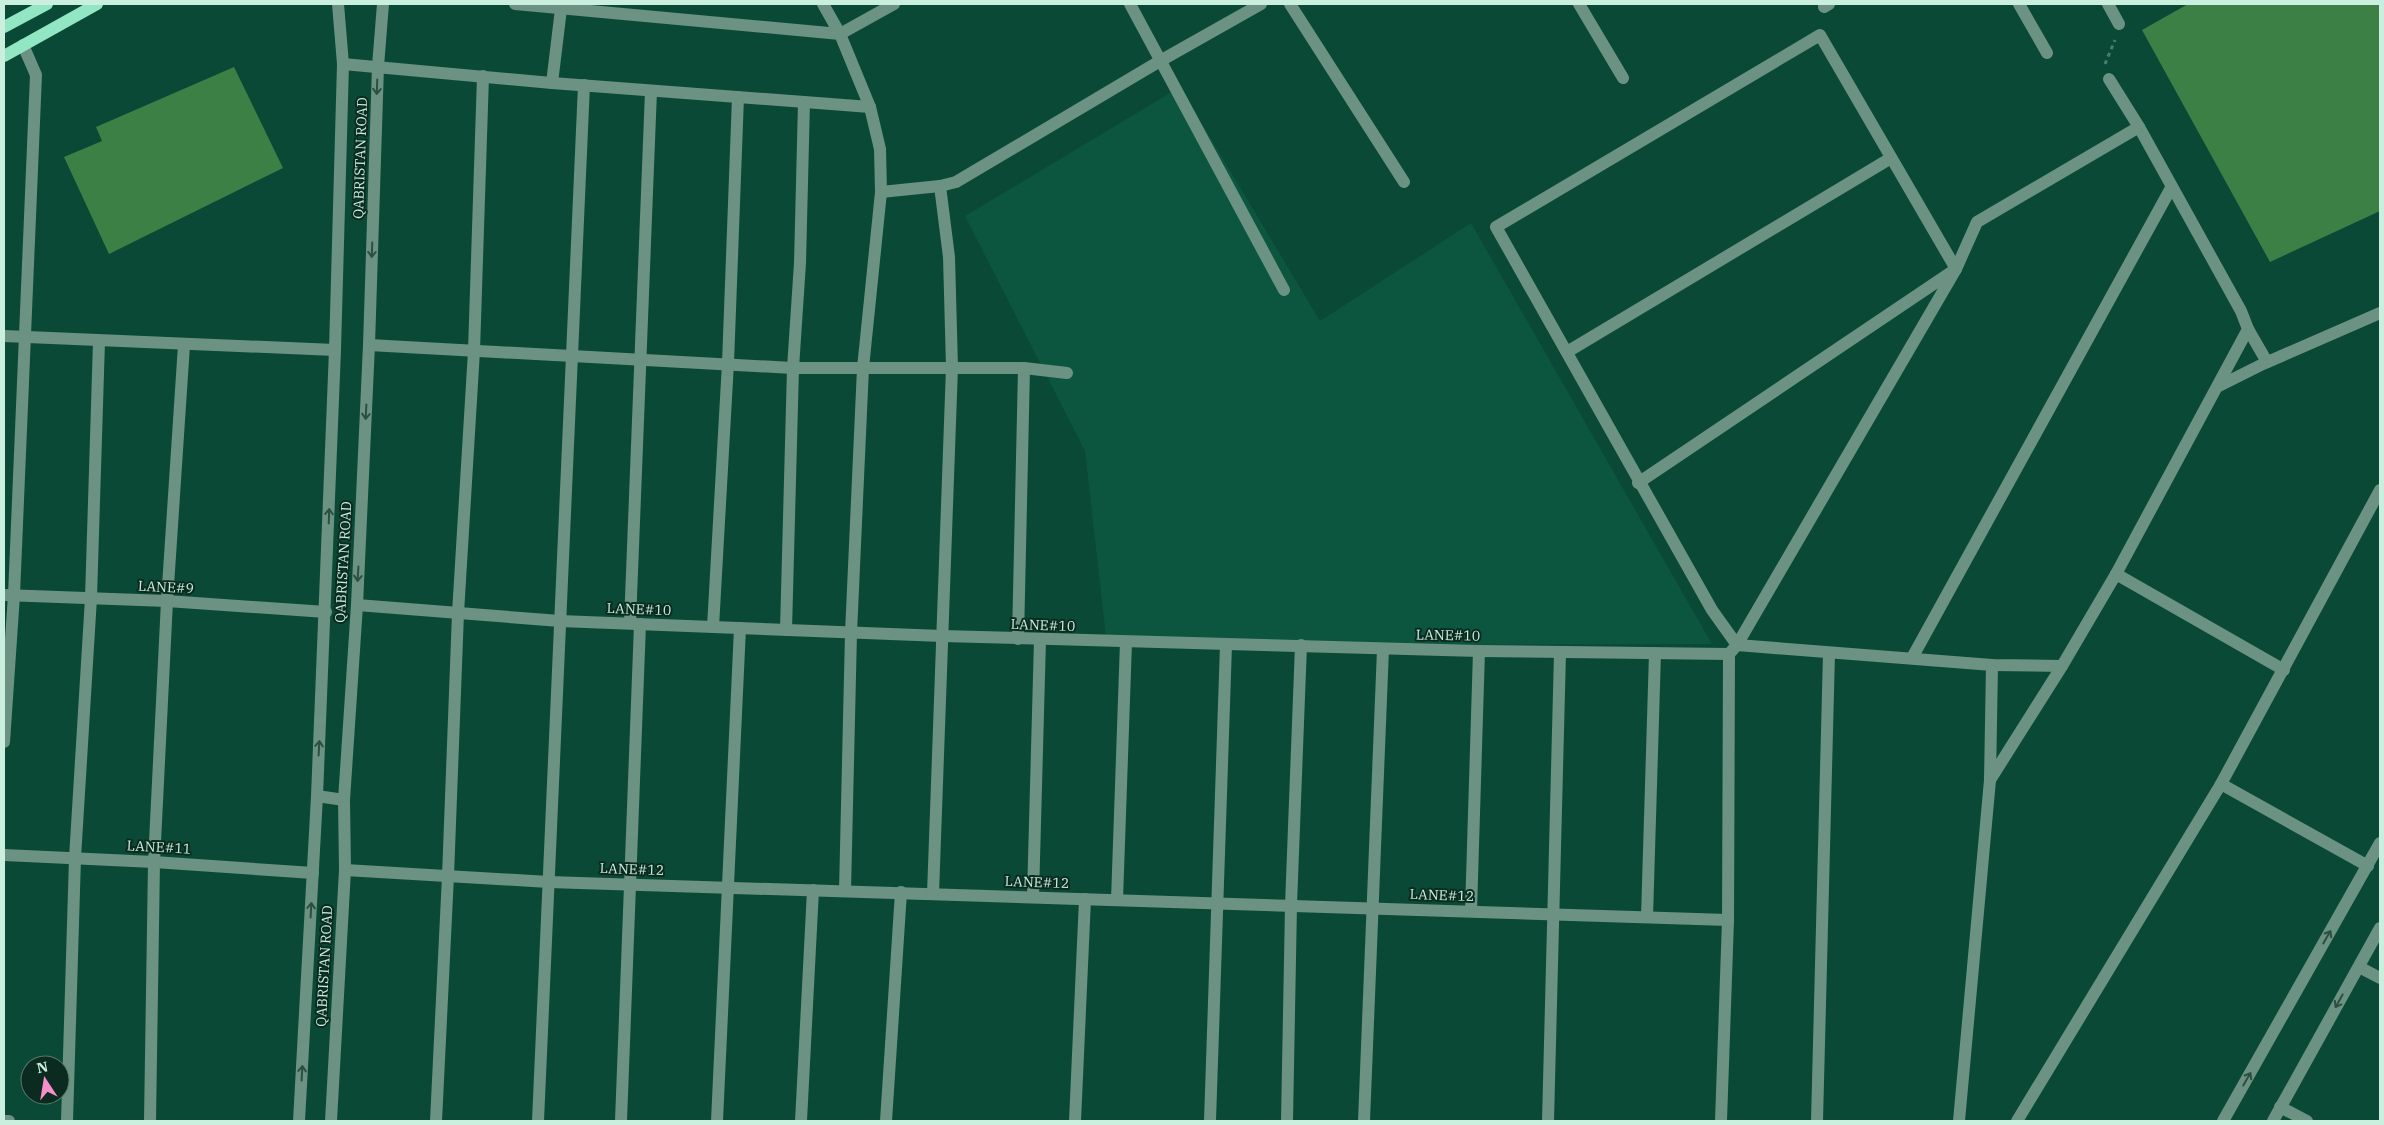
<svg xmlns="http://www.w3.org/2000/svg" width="2384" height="1125" viewBox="0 0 2384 1125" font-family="'IBM Plex Serif',serif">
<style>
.built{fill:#0c553f}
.building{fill:#3c8046}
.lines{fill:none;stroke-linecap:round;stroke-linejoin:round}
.path{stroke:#487e6c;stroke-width:3;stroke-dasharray:4 4;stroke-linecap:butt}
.minor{stroke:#6b9282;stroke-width:12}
.major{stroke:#92e6c4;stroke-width:12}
.oneway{stroke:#2d4f42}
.labels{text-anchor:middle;stroke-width:4;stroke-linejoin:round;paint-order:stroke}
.street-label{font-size:14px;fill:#cbefdf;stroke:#0b2b20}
</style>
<rect width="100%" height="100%" fill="#0a4936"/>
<path class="built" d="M1180,87L1320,321L1471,223L1712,644L1107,646L1085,451L965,216Z"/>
<g class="building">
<path d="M2188,4H2380V211L2270,262L2142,30Z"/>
<path d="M234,67L283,168L109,254L64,157L102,141L96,127Z"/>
</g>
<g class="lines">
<path class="path" d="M2105,64L2115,40"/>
<g class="minor">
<path d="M515,4L840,34L894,4"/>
<path d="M823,4L840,34L870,107L880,149L881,192L863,368L851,633L845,891"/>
<path d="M1130,4L1284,290"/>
<path d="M1290,4L1404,182"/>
<path d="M1579,4L1623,78"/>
<path d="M2019,4L2047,53"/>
<path d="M2108,4L2119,24"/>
<path d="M1824,7L1829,4"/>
<path d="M343,64L552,83L870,107"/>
<path d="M552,83L561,9"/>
<path d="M881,192L940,186L956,182L1160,61L1261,4"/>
<path d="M2248,329L2267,362"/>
<path d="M4,336L335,350"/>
<path d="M369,345L793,368H1024L1067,373"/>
<path d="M1567,352L1891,158"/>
<path d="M2219,386L2263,364L2380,313"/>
<path d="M1638,483L1956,269L1977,222L2139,127"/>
<path d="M2116,574L2284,670"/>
<path d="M4,595L167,601L326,612"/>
<path d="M357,605L560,621L942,636L1479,651L1729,654"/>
<path d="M630,623L651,91"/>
<path d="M713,627L728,363L738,97"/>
<path d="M786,630L793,368L800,263L804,102"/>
<path d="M1018,639L1024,368"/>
<path d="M1912,658L2171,188"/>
<path d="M4,742L14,595L36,75L23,45"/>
<path d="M1990,780L2062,666L2116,574L2248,329L2241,311L2139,127L2109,79"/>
<path d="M2221,784L2368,866"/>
<path d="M317,796L344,800"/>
<path d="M4,855L154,862L313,873"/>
<path d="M345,870L549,882L1728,920"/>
<path d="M933,894L952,367L949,257L940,186"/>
<path d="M1033,896L1040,640"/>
<path d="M1117,900L1126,642"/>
<path d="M1471,911L1479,651"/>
<path d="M1647,917L1655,653"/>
<path d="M2359,967L2380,978"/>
<path d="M2280,1107L2307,1121"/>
<path d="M4,1121H9"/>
<path d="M67,1121L75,858L91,598L99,341"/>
<path d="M150,1121L154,862L167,601L184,345"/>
<path d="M299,1121L317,796L335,350L343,64L338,4"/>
<path d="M331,1121L345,870L344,800L357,605L369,345L378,66L383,4"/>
<path d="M436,1121L448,876L458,613L474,351L483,76"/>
<path d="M538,1121L584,85"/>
<path d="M621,1121L640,624"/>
<path d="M717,1121L740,628"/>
<path d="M801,1121L813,890"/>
<path d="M886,1121L901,892"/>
<path d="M1075,1121L1085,899"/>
<path d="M1210,1121L1226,645"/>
<path d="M1287,1121L1291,905L1301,645"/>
<path d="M1364,1121L1383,649"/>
<path d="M1548,1121L1560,653"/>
<path d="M1721,1121L1728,920L1729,654L1737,645L1956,269L1820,35L1496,227L1712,610L1737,645L1992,665L2062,666"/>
<path d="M1817,1121L1829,653"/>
<path d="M1959,1121L1990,780L1992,665"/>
<path d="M2017,1121L2221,784L2380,490"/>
<path d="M2223,1121L2380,843"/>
<path d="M2273,1121L2380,928"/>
</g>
<g class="major">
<path d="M4,27L47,4"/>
<path d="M4,56L97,4"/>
</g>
</g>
<defs><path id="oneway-shaft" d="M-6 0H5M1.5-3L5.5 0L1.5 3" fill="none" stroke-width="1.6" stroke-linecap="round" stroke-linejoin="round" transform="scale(1.25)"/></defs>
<g class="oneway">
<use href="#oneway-shaft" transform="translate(377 87) rotate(92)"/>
<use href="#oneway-shaft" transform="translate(372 250) rotate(92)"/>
<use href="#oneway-shaft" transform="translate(366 412) rotate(93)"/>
<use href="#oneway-shaft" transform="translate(329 516) rotate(-88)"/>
<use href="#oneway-shaft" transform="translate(358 574) rotate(93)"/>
<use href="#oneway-shaft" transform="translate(319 748) rotate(-87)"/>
<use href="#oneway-shaft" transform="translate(311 910) rotate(-87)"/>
<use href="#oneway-shaft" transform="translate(2327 937) rotate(-60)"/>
<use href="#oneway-shaft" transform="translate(2339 1001) rotate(119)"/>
<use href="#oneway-shaft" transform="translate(302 1073) rotate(-87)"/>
<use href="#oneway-shaft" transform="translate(2247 1079) rotate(-60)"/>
</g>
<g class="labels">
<g class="street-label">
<text transform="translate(360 158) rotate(-88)" y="5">QABRISTAN ROAD</text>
<text transform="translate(343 562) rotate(-87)" y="5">QABRISTAN ROAD</text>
<text transform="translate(166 587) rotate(3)" y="5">LANE#9</text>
<text transform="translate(639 609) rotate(2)" y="5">LANE#10</text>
<text transform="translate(1043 625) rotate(2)" y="5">LANE#10</text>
<text transform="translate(1448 635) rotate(1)" y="5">LANE#10</text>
<text transform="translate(159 847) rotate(3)" y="5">LANE#11</text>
<text transform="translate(632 869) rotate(2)" y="5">LANE#12</text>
<text transform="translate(1037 882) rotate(2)" y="5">LANE#12</text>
<text transform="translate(1442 895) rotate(2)" y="5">LANE#12</text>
<text transform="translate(324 966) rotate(-87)" y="5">QABRISTAN ROAD</text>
</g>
</g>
<rect width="2384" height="1125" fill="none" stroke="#cbefdf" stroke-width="10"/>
<g transform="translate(45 1080) rotate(348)"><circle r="24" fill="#0b2b20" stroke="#58796c"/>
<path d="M0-4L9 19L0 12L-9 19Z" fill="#f98fc9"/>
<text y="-8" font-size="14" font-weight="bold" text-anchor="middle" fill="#cbefdf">N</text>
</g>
</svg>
